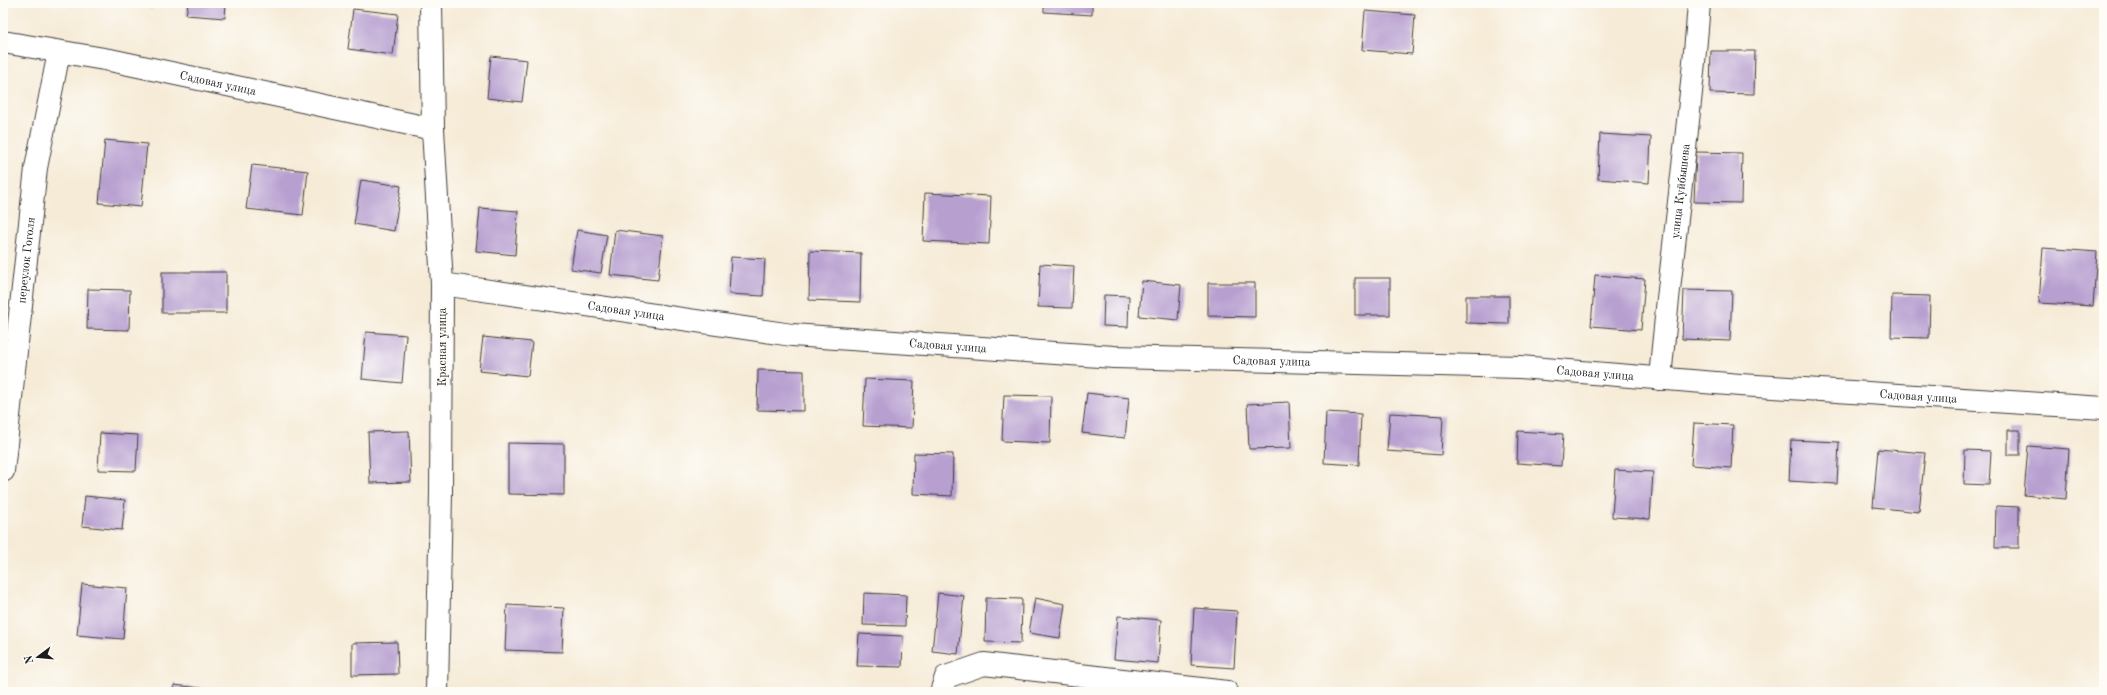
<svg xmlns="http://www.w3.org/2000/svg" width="2107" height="695" viewBox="0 0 2107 695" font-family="'Old Standard TT',serif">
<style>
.building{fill:#b79fd0}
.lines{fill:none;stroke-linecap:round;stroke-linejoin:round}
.minor-casing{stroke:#3d3b38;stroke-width:24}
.minor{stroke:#fff;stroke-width:22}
.labels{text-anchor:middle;stroke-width:4;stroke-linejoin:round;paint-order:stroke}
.street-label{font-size:12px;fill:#1c1c1c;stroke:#fdfcf7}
</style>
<rect width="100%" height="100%" fill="#fdfcf7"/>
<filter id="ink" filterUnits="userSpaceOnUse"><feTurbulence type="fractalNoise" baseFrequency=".025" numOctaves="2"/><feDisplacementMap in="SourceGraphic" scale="8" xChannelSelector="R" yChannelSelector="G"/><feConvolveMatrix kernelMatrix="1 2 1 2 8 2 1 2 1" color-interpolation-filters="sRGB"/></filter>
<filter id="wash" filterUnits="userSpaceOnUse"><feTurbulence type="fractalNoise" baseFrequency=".012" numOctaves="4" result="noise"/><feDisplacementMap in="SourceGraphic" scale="16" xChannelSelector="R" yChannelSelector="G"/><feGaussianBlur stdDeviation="0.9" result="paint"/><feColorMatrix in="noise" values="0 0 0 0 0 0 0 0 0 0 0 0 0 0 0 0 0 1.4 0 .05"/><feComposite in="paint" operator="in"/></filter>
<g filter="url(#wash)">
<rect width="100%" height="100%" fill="#f6ebd7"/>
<g id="blocks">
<g class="building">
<path d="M126,3H153L152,8Z"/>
<path d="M188,3H226L225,18L186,15Z"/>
<path d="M1044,3H1092V15L1044,12Z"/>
<path d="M353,9L398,14L393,55L348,49Z"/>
<path d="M1365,11L1415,15L1412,54L1362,50Z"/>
<path d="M1711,51H1755L1754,94L1710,93Z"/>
<path d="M491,56L527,60L522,102L487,98Z"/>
<path d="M1600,134L1651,137L1649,183L1598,179Z"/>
<path d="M105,140L147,144L141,207L99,203Z"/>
<path d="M1696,152L1742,153L1741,203L1694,202Z"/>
<path d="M252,165L308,171L303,215L246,209Z"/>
<path d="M361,180L401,186L394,231L354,224Z"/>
<path d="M925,193L991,196L989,244L923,241Z"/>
<path d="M480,208L518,211L515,255L476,251Z"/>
<path d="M577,230L607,235L601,273L571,269Z"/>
<path d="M615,230L663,236L658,280L610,275Z"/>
<path d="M2043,248L2097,252L2093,306L2039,303Z"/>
<path d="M810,251L861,253L860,302L809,300Z"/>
<path d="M731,257L765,259L763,296L729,294Z"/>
<path d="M1040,264L1074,266L1072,308L1038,307Z"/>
<rect x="162" y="272" width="64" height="41"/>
<path d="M1595,275L1645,279L1641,330L1591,326Z"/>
<rect x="1355" y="278" width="35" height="37"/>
<path d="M1142,281L1181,285L1178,320L1139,316Z"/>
<path d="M1208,283H1255V317L1208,316Z"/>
<path d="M88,289L130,290L129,330L87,329Z"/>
<path d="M1684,290L1732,291L1730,341L1682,339Z"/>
<path d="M1104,295L1129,296L1128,327L1103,326Z"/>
<path d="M1892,295L1930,296L1929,338L1891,337Z"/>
<path d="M1466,296H1509V324L1466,323Z"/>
<path d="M366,332L406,335L402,383L362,379Z"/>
<path d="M483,337L532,342L528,376L479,371Z"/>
<path d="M758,370L804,371V411L757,410Z"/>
<path d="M865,379L914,381L912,428L863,426Z"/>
<path d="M1087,393L1129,398L1125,438L1082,433Z"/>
<path d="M1004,395L1051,396L1050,443L1002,441Z"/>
<path d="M1289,402L1291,448L1249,449L1247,404Z"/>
<path d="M1326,412L1361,414L1359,465L1324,463Z"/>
<path d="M1390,413L1443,416L1441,455L1387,451Z"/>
<path d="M1694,423L1733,425L1731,468L1691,465Z"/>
<rect x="2008" y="430" width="12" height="25"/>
<path d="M409,431L411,482L370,483L368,432Z"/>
<path d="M1518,431L1563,434L1561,466L1517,463Z"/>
<path d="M100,433L138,435L136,471L98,470Z"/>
<path d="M1791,440L1839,442L1837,484L1789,481Z"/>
<path d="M508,443L564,444V495L508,494Z"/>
<path d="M2028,446L2069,449L2066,499L2024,495Z"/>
<path d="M1878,449L1925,453L1919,512L1873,507Z"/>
<path d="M1965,450L1991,451L1989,485L1964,484Z"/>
<path d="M914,453L953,454L952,496L913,494Z"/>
<path d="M1615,470L1653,472L1650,519L1612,517Z"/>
<path d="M85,496L125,500L122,530L82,526Z"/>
<path d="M1996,506L2019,507V548H1995Z"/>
<path d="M82,584L127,588L123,639L77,635Z"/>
<path d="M864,593L906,595L905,626L863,625Z"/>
<path d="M938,593L964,596L958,654L932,651Z"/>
<path d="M986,598L1022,599L1021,643L985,642Z"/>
<path d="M1035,598L1065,604L1060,638L1029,633Z"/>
<path d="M507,605L564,608L562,652L505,650Z"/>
<path d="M1194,608L1237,611L1234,668L1191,665Z"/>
<path d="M1118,616L1161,620L1158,663L1114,659Z"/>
<path d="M859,634L903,636L902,667L857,666Z"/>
<path d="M397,642L398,674L352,675V643Z"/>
<path d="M174,685L209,689V692H173Z"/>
</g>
</g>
</g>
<g filter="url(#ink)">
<use href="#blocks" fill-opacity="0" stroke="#3d3b38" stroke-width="1"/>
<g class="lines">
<g class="minor-casing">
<g id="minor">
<path d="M431,3L433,129L442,284L441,493L437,692"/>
<path id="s1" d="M3,42L110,60L433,129"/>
<path id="s2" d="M442,284L792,335L1114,357L1520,367L1740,385L2104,408"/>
<path id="s3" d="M1660,379C1671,253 1690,129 1699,3"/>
<path id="s4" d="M3,471L36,168L59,52"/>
<path d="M941,692L946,677L984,664L1227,692"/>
</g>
</g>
<use href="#minor" class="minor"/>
</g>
</g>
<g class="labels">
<g class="street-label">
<text dy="4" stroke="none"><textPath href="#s1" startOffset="219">Садовая улица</textPath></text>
<text dy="4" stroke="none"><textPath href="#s3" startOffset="189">улица Куйбышева</textPath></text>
<text dy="4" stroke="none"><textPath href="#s4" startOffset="212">переулок Гоголя</textPath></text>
<text dy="4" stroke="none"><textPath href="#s2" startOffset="186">Садовая улица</textPath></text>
<text dy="4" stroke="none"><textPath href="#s2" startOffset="510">Садовая улица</textPath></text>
<text transform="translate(442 347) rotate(-90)" y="4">Красная улица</text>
<text dy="4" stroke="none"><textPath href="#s2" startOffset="834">Садовая улица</textPath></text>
<text dy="4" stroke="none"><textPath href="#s2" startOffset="1158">Садовая улица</textPath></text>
<text dy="4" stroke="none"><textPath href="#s2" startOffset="1482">Садовая улица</textPath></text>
</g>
</g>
<rect width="2107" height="695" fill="none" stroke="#fdfcf7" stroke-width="16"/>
<g transform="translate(38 657) rotate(254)" stroke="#fdfcf7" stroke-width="3" paint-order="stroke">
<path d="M0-3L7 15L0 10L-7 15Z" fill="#1c1c1c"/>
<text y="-6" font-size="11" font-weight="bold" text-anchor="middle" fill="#1c1c1c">N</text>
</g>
</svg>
